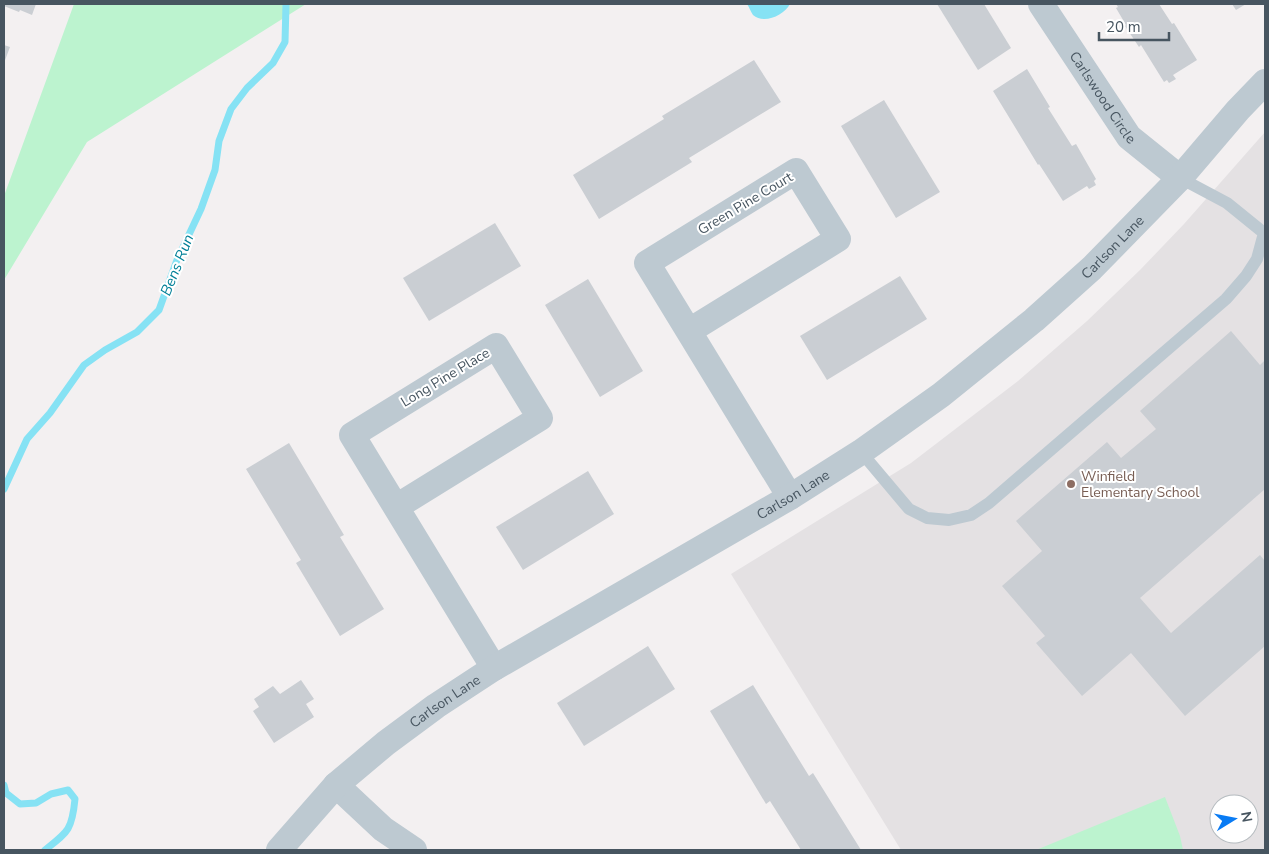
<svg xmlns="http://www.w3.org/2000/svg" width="1269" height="854" viewBox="0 0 1269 854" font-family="'Nunito Sans',sans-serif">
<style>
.education{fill:#e4e1e3;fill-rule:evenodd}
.green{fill:#bcf3cf}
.water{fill:#86e2f4}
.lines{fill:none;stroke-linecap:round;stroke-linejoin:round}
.stream{stroke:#86e2f4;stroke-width:7}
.building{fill:#caced3}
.service{stroke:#bdc9d1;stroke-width:12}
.minor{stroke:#bdc9d1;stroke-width:26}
.education-dot{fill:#8d6e63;stroke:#fff;stroke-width:2}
.labels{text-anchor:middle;stroke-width:4;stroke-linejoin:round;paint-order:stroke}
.street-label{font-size:14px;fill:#475560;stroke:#fff}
.education-label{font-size:14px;fill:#785e54;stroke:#fff;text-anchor:start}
.water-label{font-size:15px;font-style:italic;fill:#038098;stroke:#fff}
</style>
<rect width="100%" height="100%" fill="#f3f0f1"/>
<path class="education" d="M1265,132V850H901L731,574L911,463L1018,381L1087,321L1140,270L1184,224ZM1219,804H1249V834H1219Z"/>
<g class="green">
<path d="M74,4H306L87,142L4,280V196Z"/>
<path d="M1165,797L1180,836L1183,850H1036Z"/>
</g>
<path class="water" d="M747,4H790C784,15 764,25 753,15C751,12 749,7 747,4Z"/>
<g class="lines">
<g class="stream">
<path d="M4,489L27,439L50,413L84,365L105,350L137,332L159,310L177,260L201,209L215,170L219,141L231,109L247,88L273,63L285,42L286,4"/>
<path d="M4,785L6,793L20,804L36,803L51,794L68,790L75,799C72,830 68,832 45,850"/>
</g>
</g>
<g class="building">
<path d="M4,4H36L32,15L20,10L19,12L4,6Z"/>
<path d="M937,4H984L1011,48L978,70Z"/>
<path d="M1116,4H1159L1172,24L1174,23L1197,60L1173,75L1176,79L1169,83L1167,80L1164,82L1141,45L1139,47L1125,26L1126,25L1116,8L1118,7Z"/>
<path d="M1232,4H1246L1236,10Z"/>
<path d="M4,45L10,47L4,63Z"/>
<path d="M754,60L781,102L689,158L692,162L599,219L573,175L664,119L662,116Z"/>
<path d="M1027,69L1050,107L1048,108L1072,146L1076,144L1096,179L1094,181L1096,185L1089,189L1087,186L1063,201L1039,164L1038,165L993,91Z"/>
<path d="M884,100L940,192L896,218L841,126Z"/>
<path d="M495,223L521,266L429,321L403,278Z"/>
<path d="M900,276L927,319L827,380L800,336Z"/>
<path d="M588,279L643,371L600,397L545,305Z"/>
<path d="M1231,331L1260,365L1265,360V489L1140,598L1171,633L1260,555L1265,561V646L1185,716L1131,653L1082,696L1036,643L1045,636L1002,586L1042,551L1016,521L1107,442L1121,458L1156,429L1140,411Z"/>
<path d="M289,443L344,535L340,537L384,609L340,636L296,563L301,560L246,469Z"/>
<path d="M588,471L614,514L523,570L496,527Z"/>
<path d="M648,646L675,689L584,746L557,703Z"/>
<path d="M301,680L314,699L306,704L314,717L274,743L253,711L259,707L254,699L273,686L280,694Z"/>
<path d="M753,685L809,776L813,773L861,850H801L770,801L766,804L710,711Z"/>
</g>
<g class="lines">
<path class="service" d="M861,452L909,509L927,518L949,520L971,515L989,503L1226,299L1246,276L1257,259L1264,233L1227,203L1180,178"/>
<g class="minor">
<path id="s1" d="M1041,4L1129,137L1180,178"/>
<path d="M689,331L838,239L796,171L647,263L790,497"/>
<path d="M396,507L540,418L496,346L352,435L494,668"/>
<path d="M336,785L383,829L414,850"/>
<path id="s2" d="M279,850L336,785L386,743L436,706L494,668L790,497L861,452L941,395L1034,320L1092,268L1180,178L1238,110L1265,82"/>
</g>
</g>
<circle class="education-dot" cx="1071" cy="484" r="5"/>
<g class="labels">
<g class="street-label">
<text dy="5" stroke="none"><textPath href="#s1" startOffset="112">Carlswood Circle</textPath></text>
<text transform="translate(745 203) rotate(-31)" y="5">Green Pine Court</text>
<text dy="5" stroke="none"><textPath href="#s2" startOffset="1034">Carlson Lane</textPath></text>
<text transform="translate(445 377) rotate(-31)" y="5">Long Pine Place</text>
<text dy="5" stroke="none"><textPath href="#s2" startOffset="629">Carlson Lane</textPath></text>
<text dy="5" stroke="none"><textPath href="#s2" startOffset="224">Carlson Lane</textPath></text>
</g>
<g class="education-label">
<text x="1081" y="481">Winfield<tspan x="1081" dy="16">Elementary School</tspan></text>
</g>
<g class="water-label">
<text transform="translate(177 265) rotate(-68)" y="5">Bens Run</text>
</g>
</g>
<rect width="1269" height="854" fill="none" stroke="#475560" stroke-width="10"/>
<g transform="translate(1234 819) rotate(80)"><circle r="24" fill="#ffffff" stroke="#b5bbbf"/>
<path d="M0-4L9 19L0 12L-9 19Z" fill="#097bf4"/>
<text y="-8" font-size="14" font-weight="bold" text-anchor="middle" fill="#475560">N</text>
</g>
<path d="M1099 32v8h70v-8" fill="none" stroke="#475560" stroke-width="2.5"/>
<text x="1106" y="32" font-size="15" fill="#475560" stroke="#ffffff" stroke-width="4" paint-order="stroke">20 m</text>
</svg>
